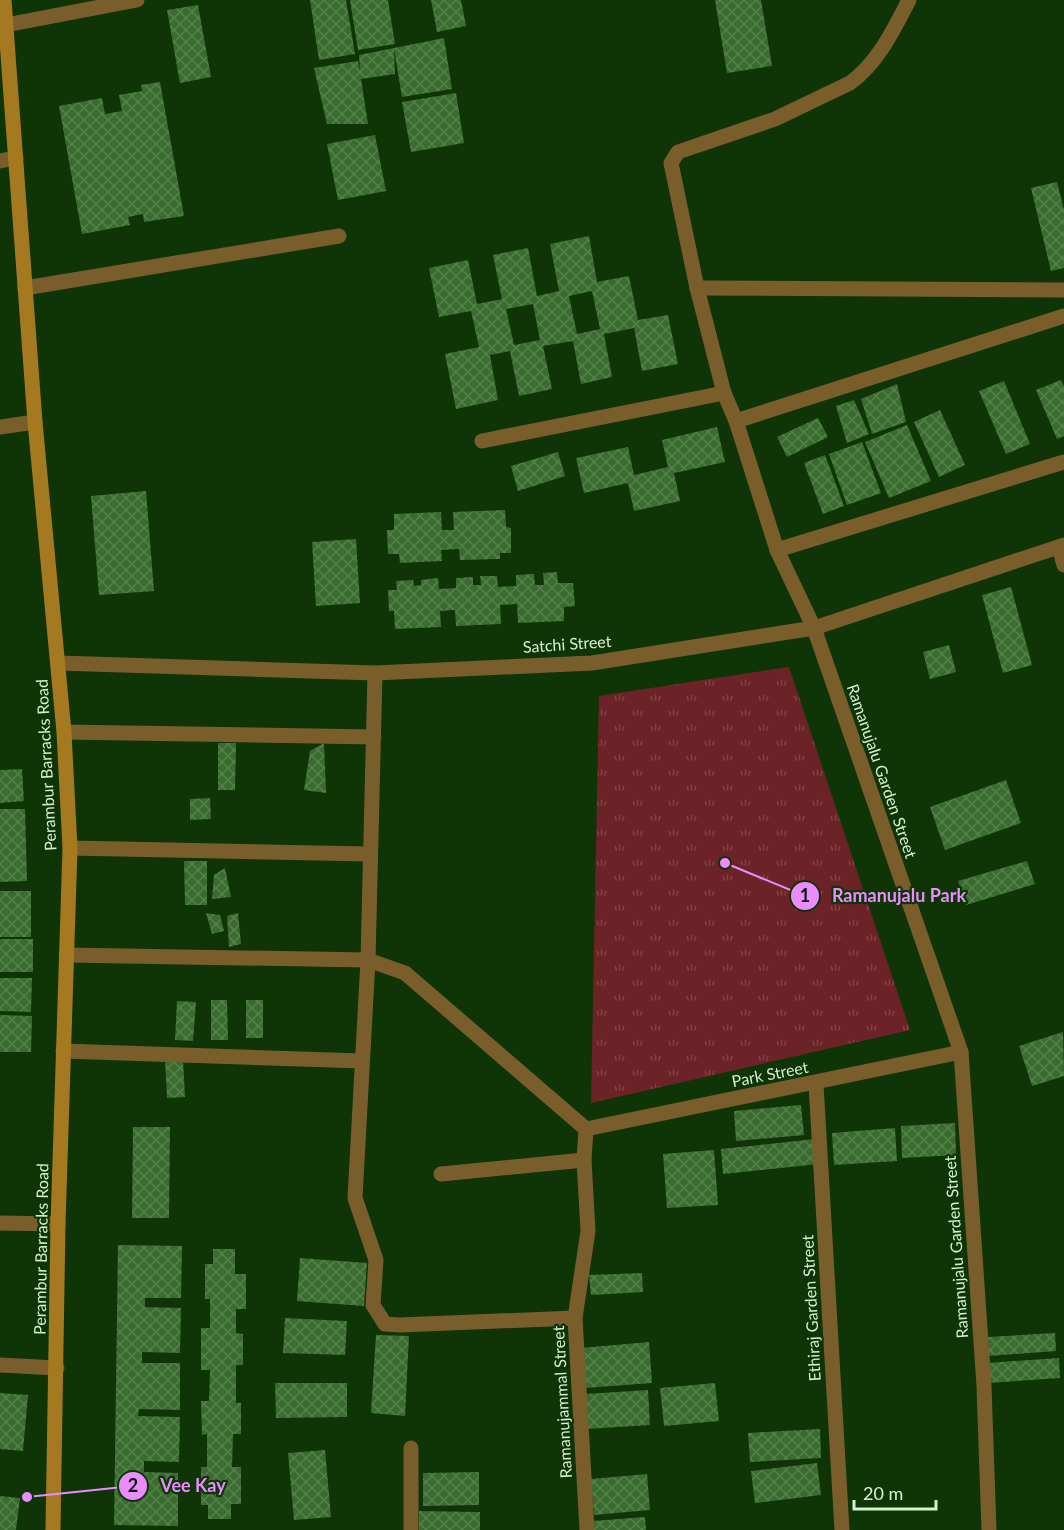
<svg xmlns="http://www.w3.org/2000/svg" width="1064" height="1530" viewBox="0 0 1064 1530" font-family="Lato,sans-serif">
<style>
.park{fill:url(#park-tufts)}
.building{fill:url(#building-cross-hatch);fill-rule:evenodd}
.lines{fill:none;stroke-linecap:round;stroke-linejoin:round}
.service{stroke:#795e2c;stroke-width:15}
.minor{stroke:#795e2c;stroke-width:15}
.secondary{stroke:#a5791f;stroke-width:15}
.labels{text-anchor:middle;stroke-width:4.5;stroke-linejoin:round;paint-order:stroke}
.street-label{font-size:16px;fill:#d5f0cf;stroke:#0f3406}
.leader{fill:none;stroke:#e98dfe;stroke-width:2}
.callout-dot{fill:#e98dfe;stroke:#0f3406;stroke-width:2}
.mark-label{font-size:18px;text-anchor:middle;font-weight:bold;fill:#111}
.callout-label{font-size:18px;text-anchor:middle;font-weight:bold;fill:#e98dfe;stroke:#0f3406;stroke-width:4.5;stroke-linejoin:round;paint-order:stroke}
</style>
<defs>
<pattern id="park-tufts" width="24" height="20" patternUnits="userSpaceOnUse" patternTransform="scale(1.5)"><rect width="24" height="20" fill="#6c2328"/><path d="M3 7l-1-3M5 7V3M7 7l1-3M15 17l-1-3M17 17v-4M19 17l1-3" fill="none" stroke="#804346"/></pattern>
<pattern id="building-cross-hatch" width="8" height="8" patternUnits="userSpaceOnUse" patternTransform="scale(1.5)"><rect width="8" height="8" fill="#3a6b2f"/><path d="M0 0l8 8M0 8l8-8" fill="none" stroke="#56804c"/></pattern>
</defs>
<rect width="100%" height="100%" fill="#0f3406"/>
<path class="park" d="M789,667L910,1030L591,1103L599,696Z"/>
<g class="building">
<path d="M310,0H346L355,54L319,60Z"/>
<path d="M350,0H388L395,44L358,50Z"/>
<path d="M431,0H461L466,26L437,32Z"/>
<path d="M715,0H761L772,66L727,73Z"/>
<path d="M198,5L211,77L180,83L167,10Z"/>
<path d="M444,38L452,89L402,97L394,49L395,74L361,79L368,124H327L314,68L358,61L360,71L359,55Z"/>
<path d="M160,82L184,216L144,222L143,214L128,217L130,225L82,234L59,106L102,98L105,114L122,111L119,95L142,91L141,85Z"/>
<path d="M456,93L464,143L411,152L402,102Z"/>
<path d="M375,135L386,191L338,200L327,144Z"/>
<path d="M1057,182L1064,210V268L1051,271L1031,188Z"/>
<path d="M589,236L597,282L629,276L638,320L668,315L678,364L642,371L634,328L604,334L612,377L581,384L573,341L543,346L552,389L519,396L510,351L490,355L498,400L456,409L445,354L479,347L471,311L439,317L429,268L468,260L477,304L502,299L493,255L528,248L537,296L559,291L550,244ZM592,291L600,329L577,334L569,296ZM533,304L540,340L514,345L506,309Z"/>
<path d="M1061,380L1064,386V436L1057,439L1036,390Z"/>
<path d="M1004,381L1030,444L1006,454L979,391Z"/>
<path d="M897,384L906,422L872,434L861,399Z"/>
<path d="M854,400L869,434L847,443L836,406Z"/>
<path d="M940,410L965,465L939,477L914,422Z"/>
<path d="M818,418L828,437L787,457L777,437Z"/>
<path d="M907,425L931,481L889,498L865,442Z"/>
<path d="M717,427L725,462L674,473L680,501L634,511L628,483L584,493L576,458L628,447L634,475L668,467L662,440Z"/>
<path d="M862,442L881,493L847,505L829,454Z"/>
<path d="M558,452L565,476L518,491L511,466Z"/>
<path d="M825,455L844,506L823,514L804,463Z"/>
<path d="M146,491L154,591L99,595L91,496Z"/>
<path d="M505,510L506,527L511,528V553H500V559L460,560L459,549L441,550L442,561L400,563L399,554H388L387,530H394V514L441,512L442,530H454L453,512Z"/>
<path d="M356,539L360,603L316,606L312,542Z"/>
<path d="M557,572L558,583H573L575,606L564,607V621L518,623L517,604L500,605L501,624L456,626L455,610L440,611L441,627L395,629L394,611H389L388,590H397L396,581L413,580L414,586L421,585V580L438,578L439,589L456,588V578L473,577V585H481L480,576H497L498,587L516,586V575L534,574L535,585H544L543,573Z"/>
<path d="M1011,587L1032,665L1003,673L982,595Z"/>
<path d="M949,645L956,672L930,679L923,652Z"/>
<path d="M218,743H236L235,790H218Z"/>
<path d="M324,743L326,793L304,790L310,751Z"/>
<path d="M22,769L24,801L0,803V770Z"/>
<path d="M1006,780L1021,823L945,850L930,807Z"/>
<path d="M210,798L211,819L190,820V799Z"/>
<path d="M0,809H25L27,881L0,882Z"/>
<path d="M184,861H207V905H185Z"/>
<path d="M1027,861L1035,884L966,905L958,881Z"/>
<path d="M225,868L231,897L212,899L214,875Z"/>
<rect x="0" y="891" width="31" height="46"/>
<path d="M206,913L220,915L224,931L212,934Z"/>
<path d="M238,913L241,944L229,947L227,916Z"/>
<rect x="0" y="939" width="33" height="33"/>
<path d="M0,978H32L31,1012L0,1011Z"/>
<path d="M211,1000H227L228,1040H211Z"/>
<rect x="246" y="1000" width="17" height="38"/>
<path d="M177,1001L196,1002L193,1041L175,1040Z"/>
<path d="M0,1015L32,1016L31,1052H0Z"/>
<path d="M1063,1032L1064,1076L1032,1086L1019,1046Z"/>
<path d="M183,1059L185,1097L167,1098L165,1060Z"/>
<path d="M801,1105L804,1135L736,1141L734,1111Z"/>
<path d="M955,1123L956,1155L902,1158L901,1126Z"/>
<path d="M133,1127H170L169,1218H132Z"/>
<path d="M895,1128L897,1161L834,1165L832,1133Z"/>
<path d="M815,1139L818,1164L723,1174L721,1149Z"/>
<path d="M714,1150L718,1205L667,1208L663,1154Z"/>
<path d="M118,1245L182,1246L181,1298H145V1307L181,1308L180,1353L142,1352V1363H180V1410L139,1409L138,1416L180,1417L179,1462L144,1461V1472L178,1473V1526L114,1525Z"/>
<path d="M213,1249H235V1274H246V1309H236V1333L243,1334V1365H236V1403H241V1434H233L232,1467H241V1504H231V1519H208V1505H201V1467H207V1434L202,1435L201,1401H209L210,1370H201V1328H210V1299H205V1264H213Z"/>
<path d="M300,1258L367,1263L364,1306L297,1301Z"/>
<path d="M642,1273L643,1292L591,1295L589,1275Z"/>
<path d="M285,1318L347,1321L345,1355L283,1353Z"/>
<path d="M1055,1333L1056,1351L989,1356L988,1337Z"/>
<path d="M376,1335L409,1336L405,1416L371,1413Z"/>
<path d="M649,1342L652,1383L585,1388L581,1348Z"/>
<path d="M1059,1358L1060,1378L987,1383L986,1363Z"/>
<path d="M275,1383H347V1417L276,1418Z"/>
<path d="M715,1383L719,1421L664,1426L660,1388Z"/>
<path d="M648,1390L650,1425L587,1429L585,1394Z"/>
<path d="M0,1393L28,1395L23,1451L0,1449Z"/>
<path d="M820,1429L821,1458L750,1462L748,1433Z"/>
<path d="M325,1450L331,1517L294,1520L288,1453Z"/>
<path d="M817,1463L821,1495L755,1503L751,1471Z"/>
<path d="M479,1472V1505L423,1506V1473Z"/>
<path d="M647,1474L650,1510L594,1515L591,1479Z"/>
<path d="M0,1496L20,1498L16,1530H0Z"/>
<path d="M419,1511L480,1512V1530H419Z"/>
<path d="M645,1517L646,1530H594L593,1521Z"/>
</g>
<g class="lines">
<path class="service" d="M0,1365L57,1368"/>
<g class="minor">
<path d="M909,0C894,29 878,63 850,83L775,119L678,152L671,163L697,288L724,393L736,421L777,550L814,628L961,1052L984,1386L989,1530"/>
<path d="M6,25L137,0"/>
<path d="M0,161L16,158"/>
<path d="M25,288L339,236"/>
<path d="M697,288L1064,290"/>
<path d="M736,421L1064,316"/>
<path d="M0,427L35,422"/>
<path d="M482,441L724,393"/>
<path d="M1059,547L1064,565"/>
<path d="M777,550L1064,462"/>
<path d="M58,663L375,673L592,663L814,628L1064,545"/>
<path d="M375,673L368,960L355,1198L376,1260L373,1305L385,1324L400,1325L575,1318"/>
<path d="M64,732L374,737"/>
<path d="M70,848L369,854"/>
<path d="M66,955L368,960L405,973L586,1129"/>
<path d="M63,1051L362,1061"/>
<path d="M816,1084L842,1530"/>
<path d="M586,1129L584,1160L588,1231L575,1318L587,1530"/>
<path d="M586,1129L961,1052"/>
<path d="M441,1174L584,1160"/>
<path d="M0,1223L58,1224"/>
<path d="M411,1530V1448"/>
</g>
<path class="secondary" d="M4,0L35,422L64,732L70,848L58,1224L53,1530"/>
</g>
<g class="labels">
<g class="street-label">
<text transform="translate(567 644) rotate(-4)" y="6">Satchi Street</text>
<text transform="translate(46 765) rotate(-93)" y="6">Perambur Barracks Road</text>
<text transform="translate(882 771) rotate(71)" y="6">Ramanujalu Garden Street</text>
<text transform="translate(770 1074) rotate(-11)" y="6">Park Street</text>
<text transform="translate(956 1247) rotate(-94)" y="6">Ramanujalu Garden Street</text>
<text transform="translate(41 1249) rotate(-89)" y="6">Perambur Barracks Road</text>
<text transform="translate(811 1308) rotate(-93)" y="6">Ethiraj Garden Street</text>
<text transform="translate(562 1402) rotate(-93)" y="6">Ramanujammal Street</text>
</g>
</g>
<path class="leader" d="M725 863L805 896M27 1497L133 1486"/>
<g class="callout-dot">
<circle cx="725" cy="863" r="6"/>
<circle cx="27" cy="1497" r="6"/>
<circle cx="805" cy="896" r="15"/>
<circle cx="133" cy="1486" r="15"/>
</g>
<g class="mark-label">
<text x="805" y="902">1</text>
<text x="133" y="1492">2</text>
</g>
<g class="callout-label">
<text x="899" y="902">Ramanujalu Park</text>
<text x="193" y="1492">Vee Kay</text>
</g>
<path d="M854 1500v9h82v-9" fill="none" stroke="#d5f0cf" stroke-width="3"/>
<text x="863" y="1500" font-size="18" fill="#d5f0cf" stroke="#0f3406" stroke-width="4.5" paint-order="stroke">20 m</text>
</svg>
